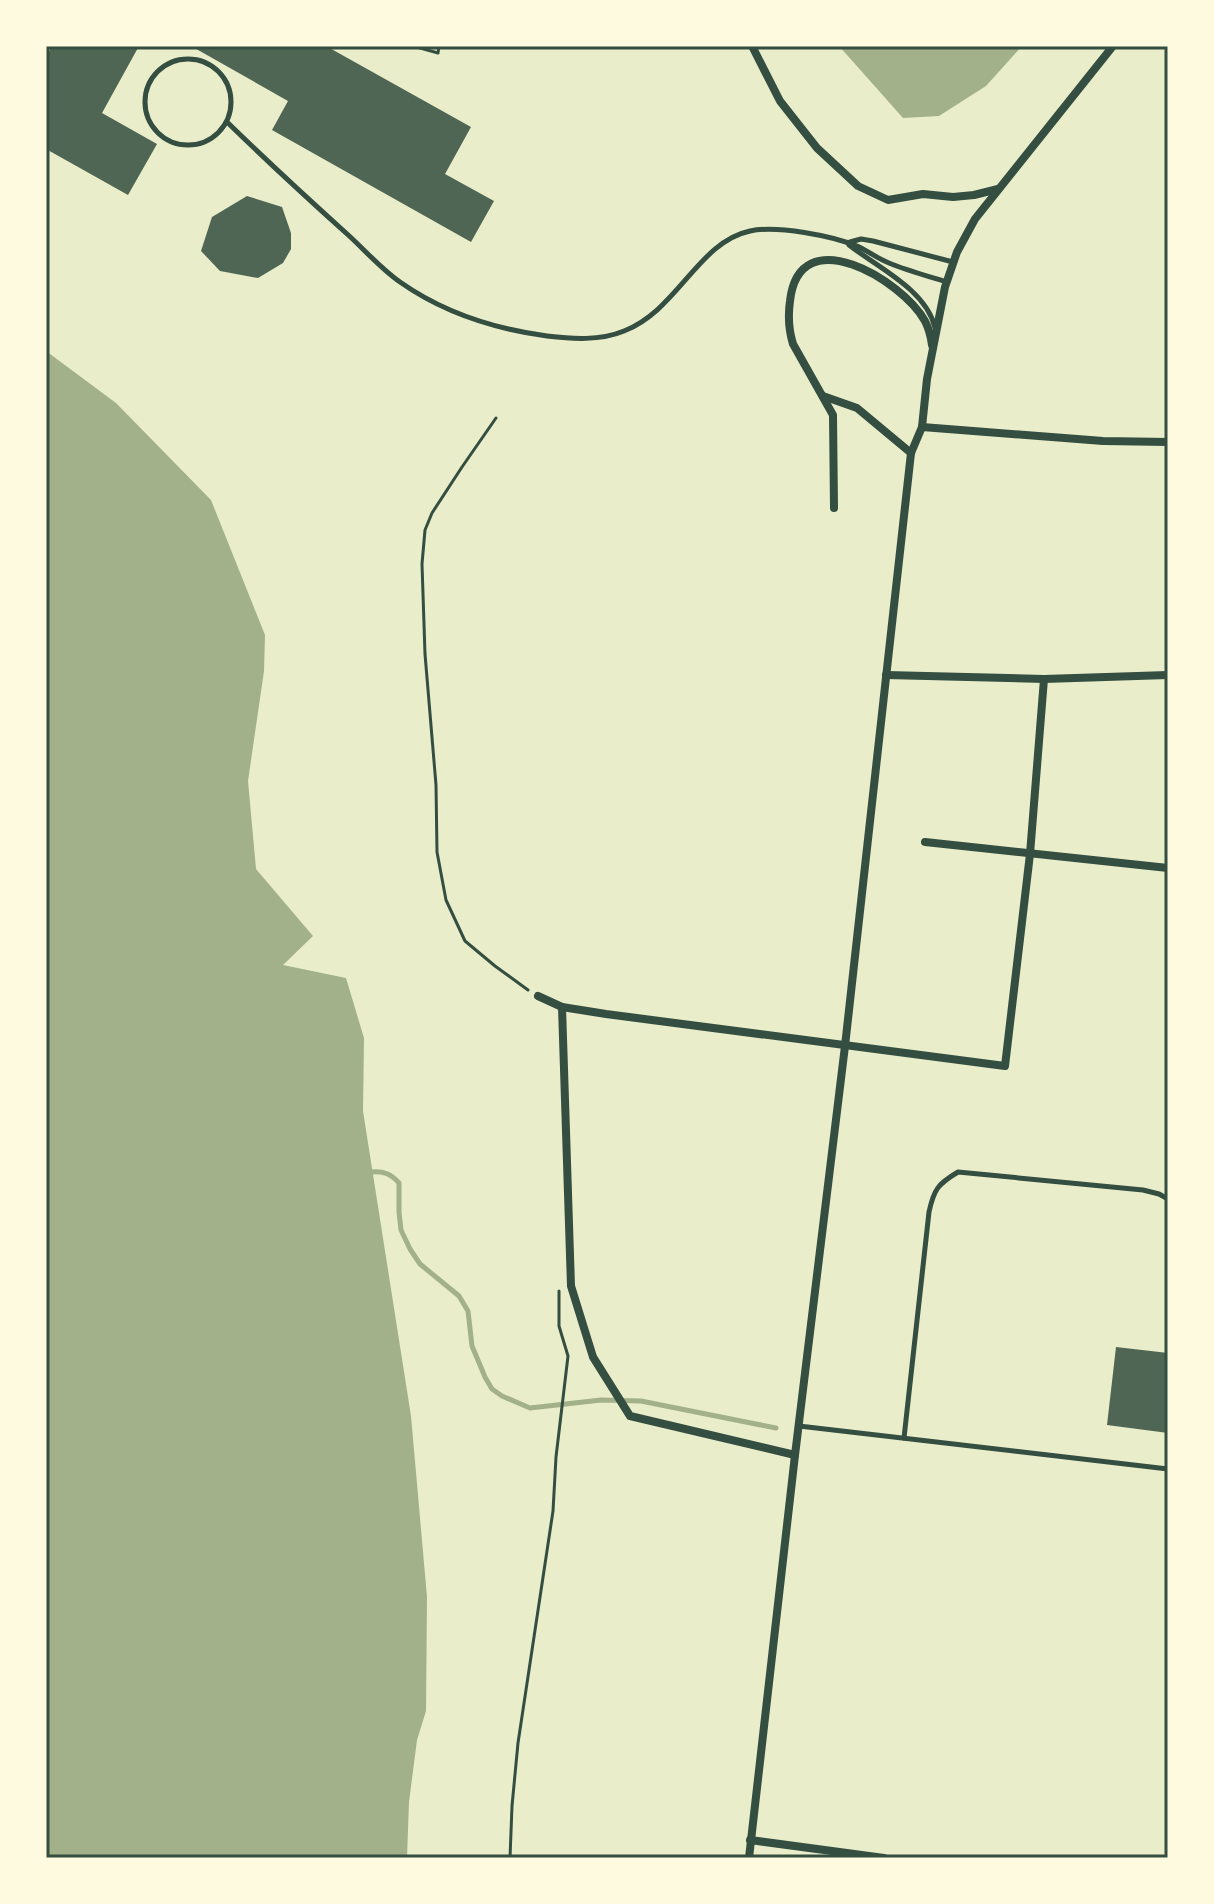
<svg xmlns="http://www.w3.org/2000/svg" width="1214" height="1904" viewBox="0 0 1214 1904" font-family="'DM Sans',sans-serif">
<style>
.water{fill:#a3b18a}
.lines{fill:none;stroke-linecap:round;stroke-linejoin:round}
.stream{stroke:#a3b18a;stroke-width:5}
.building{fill:#4f6655}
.path{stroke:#344e41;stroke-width:3}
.service{stroke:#344e41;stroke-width:5}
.minor{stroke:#344e41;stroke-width:8}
.neatline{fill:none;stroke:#344e41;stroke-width:3}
</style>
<rect width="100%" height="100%" fill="#e9edc9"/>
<g class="water">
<path d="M839,46H1022L986,86L939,116L903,118Z"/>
<path d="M46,351L116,403L211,500L265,635L264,671L248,781L256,869L313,936L283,965L346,978L364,1038L363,1111L411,1416L427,1597L426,1711L417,1740L409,1802L407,1858H46Z"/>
</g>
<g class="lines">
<path class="stream" d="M372,1172C384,1171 391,1174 399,1183V1212L401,1230L410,1249L420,1264L459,1296L468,1311L472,1346L485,1377L492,1389L502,1396L530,1408L601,1400L641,1401L776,1428"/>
</g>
<g class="building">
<path d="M52,46H139L102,113L157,144L128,195L46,149V57Z"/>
<path d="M191,46H326L471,127L445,174L494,201L471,242L272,130L288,101Z"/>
<path d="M247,196L282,207L291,233V249L283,263L258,278L220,271L201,251L212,217Z"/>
<path d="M1116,1347L1168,1353V1433L1107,1425Z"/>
</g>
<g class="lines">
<g class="path">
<path d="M413,46L438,53L439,46"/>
<path d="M496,418L462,467L432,513L425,530L422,564L425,654L436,785L437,852L446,900L465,941L495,966L528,990"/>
<path d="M510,1858L512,1806L518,1743L553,1511L556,1457L568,1356L559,1326V1291"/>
</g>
<g class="service">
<circle cx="188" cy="102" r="43"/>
<path d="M227,122C266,160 306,197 346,233C364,249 381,269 400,282C444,313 495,329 547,336C572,339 600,341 624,331C678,310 698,242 750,231C777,225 832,236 857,246C868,251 878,259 889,263C908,271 928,276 947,282"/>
<path d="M850,242L861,239L873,241L953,262"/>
<path d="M849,245C877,267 927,290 935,328"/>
<path d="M799,1426L1168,1469"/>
<path d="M904,1438L929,1212C934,1189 938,1184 958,1172L1143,1190L1159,1194L1168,1199"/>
</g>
<g class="minor">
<path d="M752,46L780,101L817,148L858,186L888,200L923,194L953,197L974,195L998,189"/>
<path d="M823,396L857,408L911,453"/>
<path d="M922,427L1103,441L1168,442"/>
<path d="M834,508L833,415L793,344C789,331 788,315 790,301C799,218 902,280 925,321C929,329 931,337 932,345"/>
<path d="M886,675L1044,679L1168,675"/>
<path d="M925,842L1168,868"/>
<path d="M538,996L562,1007L606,1014L1005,1066L1030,854L1044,679"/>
<path d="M562,1007L571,1286L593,1357L630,1416L795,1455"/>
<path d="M750,1840L884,1858"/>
<path d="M749,1858L795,1455L845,1046L911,453L922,427L927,379L945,287L957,252L975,219L1113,46"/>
</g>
</g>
<rect width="1214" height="1904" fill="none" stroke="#fefae0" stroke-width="96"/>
<rect x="48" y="48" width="1118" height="1808" class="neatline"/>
</svg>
